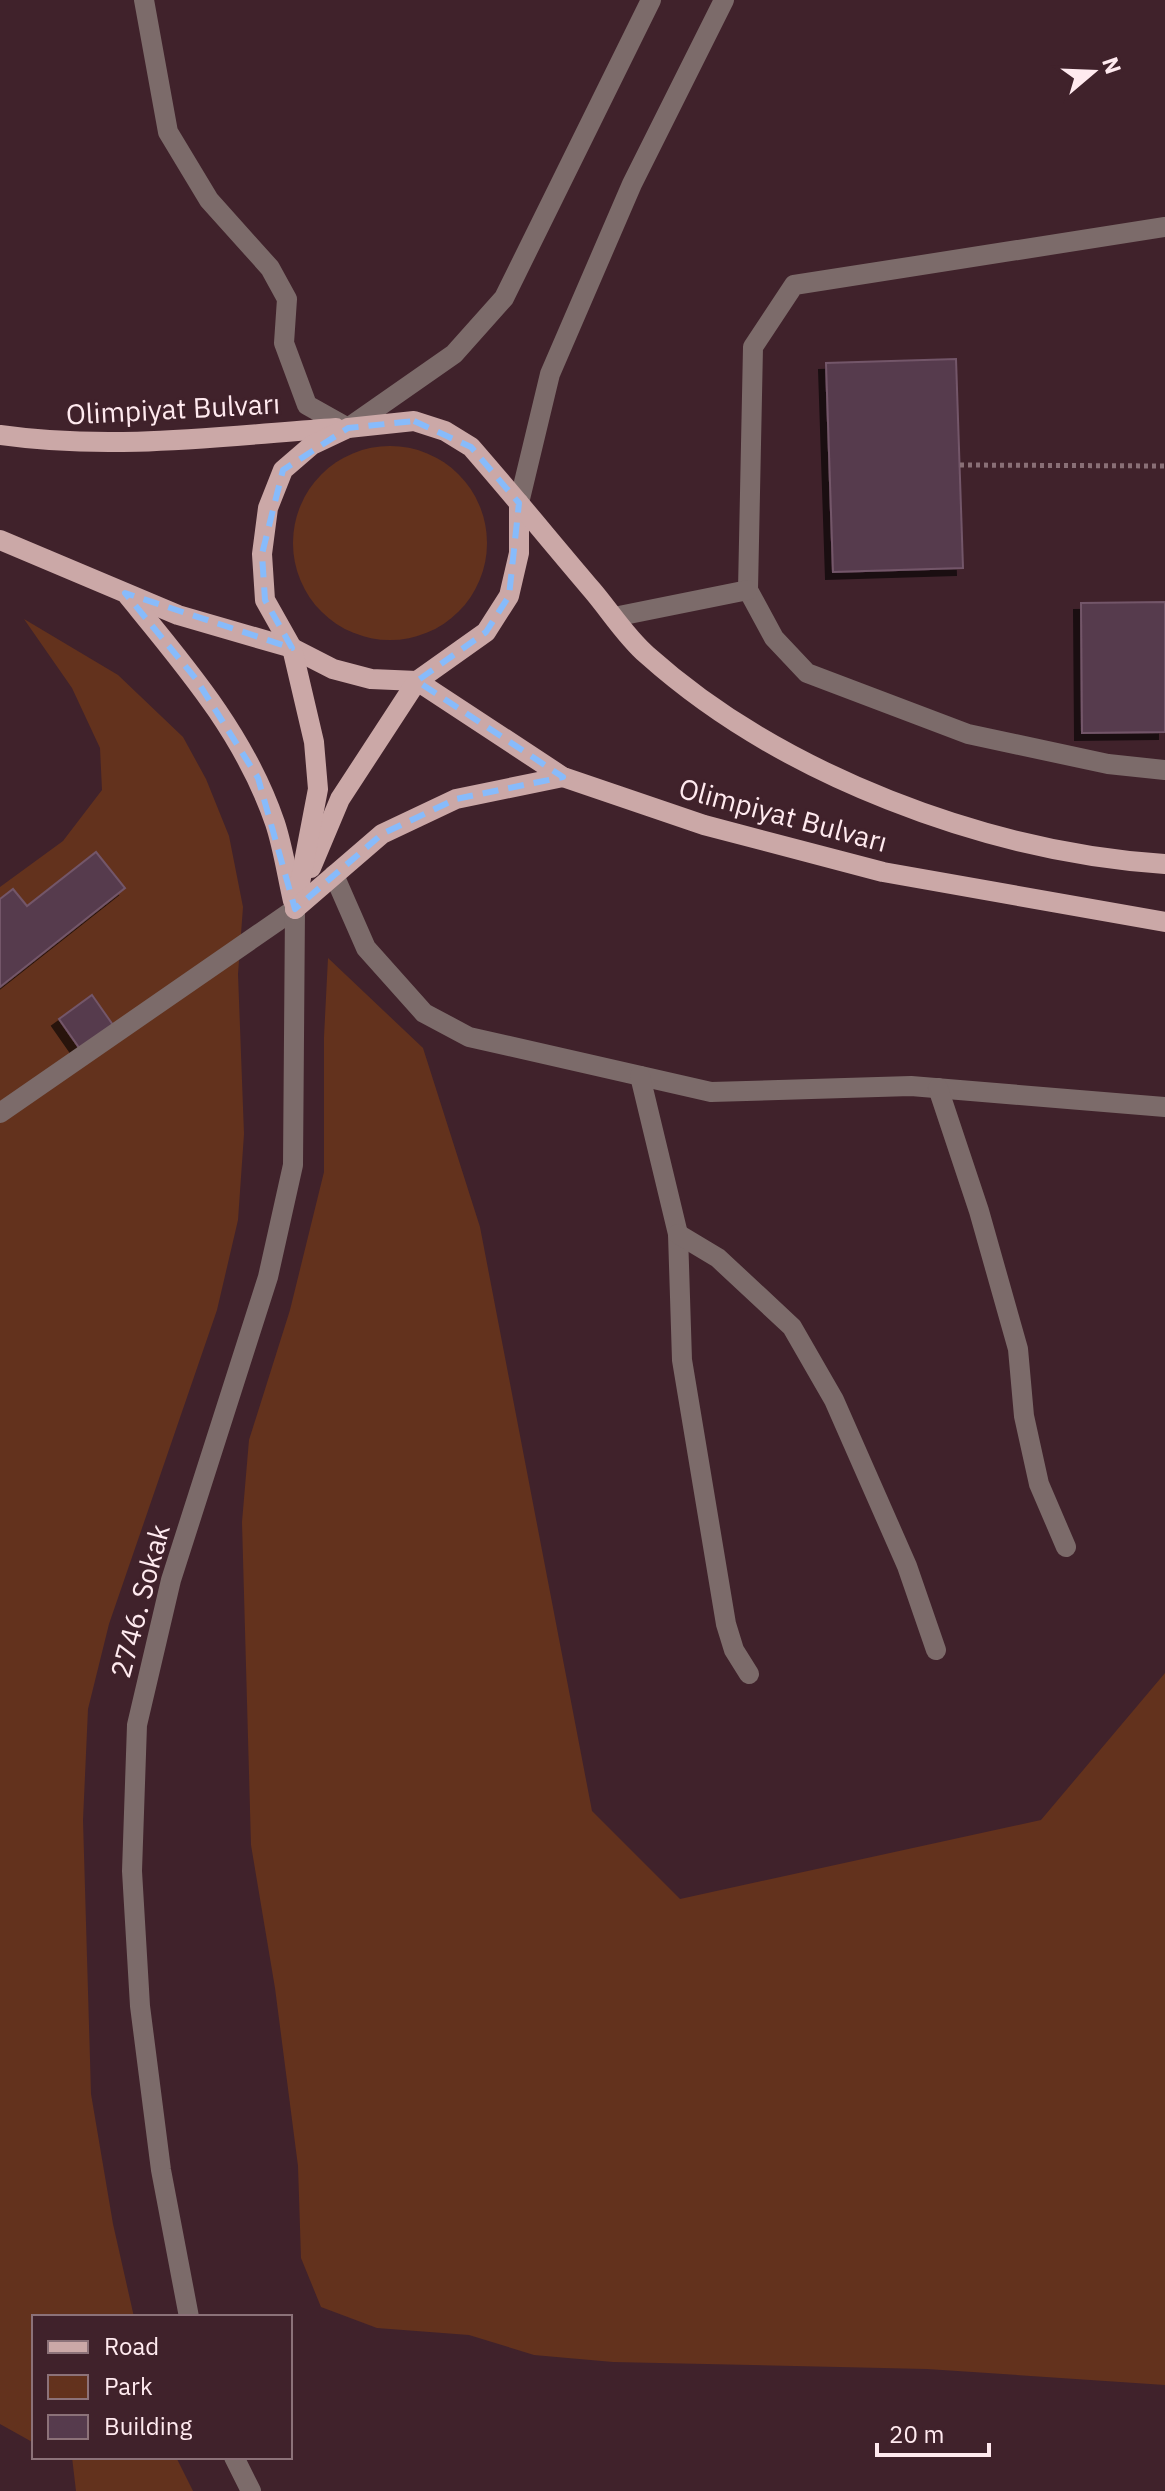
<svg xmlns="http://www.w3.org/2000/svg" width="1165" height="2491" viewBox="0 0 1165 2491" font-family="'IBM Plex Sans',sans-serif">
<style>
.green{fill:#63321d}
.building{fill:#563b4d;stroke:#735669;stroke-width:2;filter:url(#shadow)}
.lines{fill:none;stroke-linecap:round;stroke-linejoin:round}
.path{stroke:#896f76;stroke-width:5;stroke-dasharray:4 4;stroke-linecap:butt}
.minor{stroke:#7c6b6a;stroke-width:20}
.major{stroke:#cba8a7;stroke-width:20}
.marked{fill:none;stroke:#87bbfb;stroke-width:6;stroke-dasharray:16 10;stroke-linejoin:round}
.labels{text-anchor:middle;stroke-width:6;stroke-linejoin:round;paint-order:stroke}
.street-label{font-size:28px;fill:#ffeaef;stroke:#40222b}
</style>
<defs>
<filter id="shadow"><feDropShadow dx="-7" dy="7" stdDeviation="0" flood-color="#0009"/></filter>
</defs>
<rect width="100%" height="100%" fill="#40222b"/>
<g class="green">
<circle cx="390" cy="543" r="97"/>
<path d="M24,619L118,675L183,737L206,779L229,836L243,907L238,974L244,1134L238,1220L217,1310L109,1624L88,1709L83,1820L91,2094L113,2224L134,2317H34V2443L0,2424V887L63,841L102,790L100,748L72,688Z"/>
<path d="M328,958L423,1048L480,1227L592,1811L680,1899L1041,1820L1165,1673V2385L927,2369L613,2362L534,2355L469,2335L377,2328L321,2307L301,2258L298,2166L275,1988L251,1845L242,1522L249,1440L290,1310L324,1172V1037Z"/>
<path d="M72,2457H176L193,2491H76Z"/>
</g>
<g class="building">
<path d="M956,359L963,568L833,572L826,363Z"/>
<path d="M1165,602V732L1082,733L1081,603Z"/>
<path d="M96,852L125,888L0,987V899L13,889L27,906Z"/>
<path d="M92,995L113,1025L80,1049L59,1019Z"/>
</g>
<g class="lines">
<path class="path" d="M960,465L1165,466"/>
<g class="minor">
<path d="M144,0L168,132L209,200L270,268L287,299L284,343L307,405L348,428L454,354L504,298L651,0"/>
<path d="M1165,227L794,285L753,347L748,590L774,638L807,673L968,734L1108,764L1165,770"/>
<path d="M519,503L550,374L632,184L724,0"/>
<path d="M614,617L748,590"/>
<path d="M334,875L366,948L424,1013L469,1037L711,1092L911,1086L1165,1107"/>
<path d="M640,1076L678,1234L682,1360L726,1624L734,1650L749,1674"/>
<path d="M938,1088L979,1211L1018,1349L1024,1416L1039,1484L1066,1547"/>
<path d="M0,1113L295,909"/>
<path d="M678,1234L718,1258L792,1327L834,1400L907,1566L936,1650"/>
<path d="M189,2317L161,2170L140,2006L132,1871L137,1725L171,1580L268,1277L293,1165L295,909"/>
<path d="M234,2457L251,2491"/>
</g>
<g class="major">
<path d="M0,435C111,451 225,436 336,428"/>
<path d="M0,540L178,615L292,648L333,669L371,679L417,681"/>
<path d="M128,596C186,667 245,735 275,823C283,847 287,875 293,901"/>
<path d="M417,681L563,777L704,825L883,872L1165,922"/>
<path d="M311,868L340,799L417,681L486,632L509,596L519,553V503"/>
<path d="M295,909L318,789L314,742L292,648L265,600L262,554L268,508L283,470L312,445L348,428L414,421L445,431L471,447C512,494 552,543 592,590C610,611 626,637 647,655C781,775 986,852 1165,864"/>
<path d="M295,909L382,834L456,799L563,777"/>
</g>
</g>
<path class="marked" d="M414,421L471,447L519,503L509,596L486,632L417,681L563,777L456,799L382,834L295,909L258,778L196,679L125,593L292,648L265,600L262,554L283,470L348,428Z"/>
<g class="labels">
<g class="street-label">
<text transform="translate(173 409) rotate(-3)" y="10">Olimpiyat Bulvarı</text>
<text transform="translate(783 815) rotate(15)" y="10">Olimpiyat Bulvarı</text>
<text transform="translate(140 1601) rotate(-75)" y="10">2746. Sokak</text>
</g>
</g>
<rect x="32" y="2315" width="260" height="144" fill="#40222b" stroke="#8c7279" stroke-width="2"/>
<rect x="48" y="2341" width="40" height="12" fill="#cba8a7" stroke="#8c7279" stroke-width="2"/>
<text x="104" y="2355" font-size="24" fill="#ffeaef">Road</text>
<rect x="48" y="2375" width="40" height="24" fill="#63321d" stroke="#8c7279" stroke-width="2"/>
<text x="104" y="2395" font-size="24" fill="#ffeaef">Park</text>
<rect x="48" y="2415" width="40" height="24" fill="#563b4d" stroke="#8c7279" stroke-width="2"/>
<text x="104" y="2435" font-size="24" fill="#ffeaef">Building</text>
<g transform="translate(1093 72) rotate(71)" stroke="#40222b" stroke-width="6" paint-order="stroke">
<path d="M0-6L14 30L0 20L-14 30Z" fill="#ffeaef"/>
<text y="-12" font-size="22" font-weight="bold" text-anchor="middle" fill="#ffeaef">N</text>
</g>
<path d="M877 2443v12h112v-12" fill="none" stroke="#ffeaef" stroke-width="4"/>
<text x="889" y="2443" font-size="24" fill="#ffeaef" stroke="#40222b" stroke-width="6" paint-order="stroke">20 m</text>
</svg>
